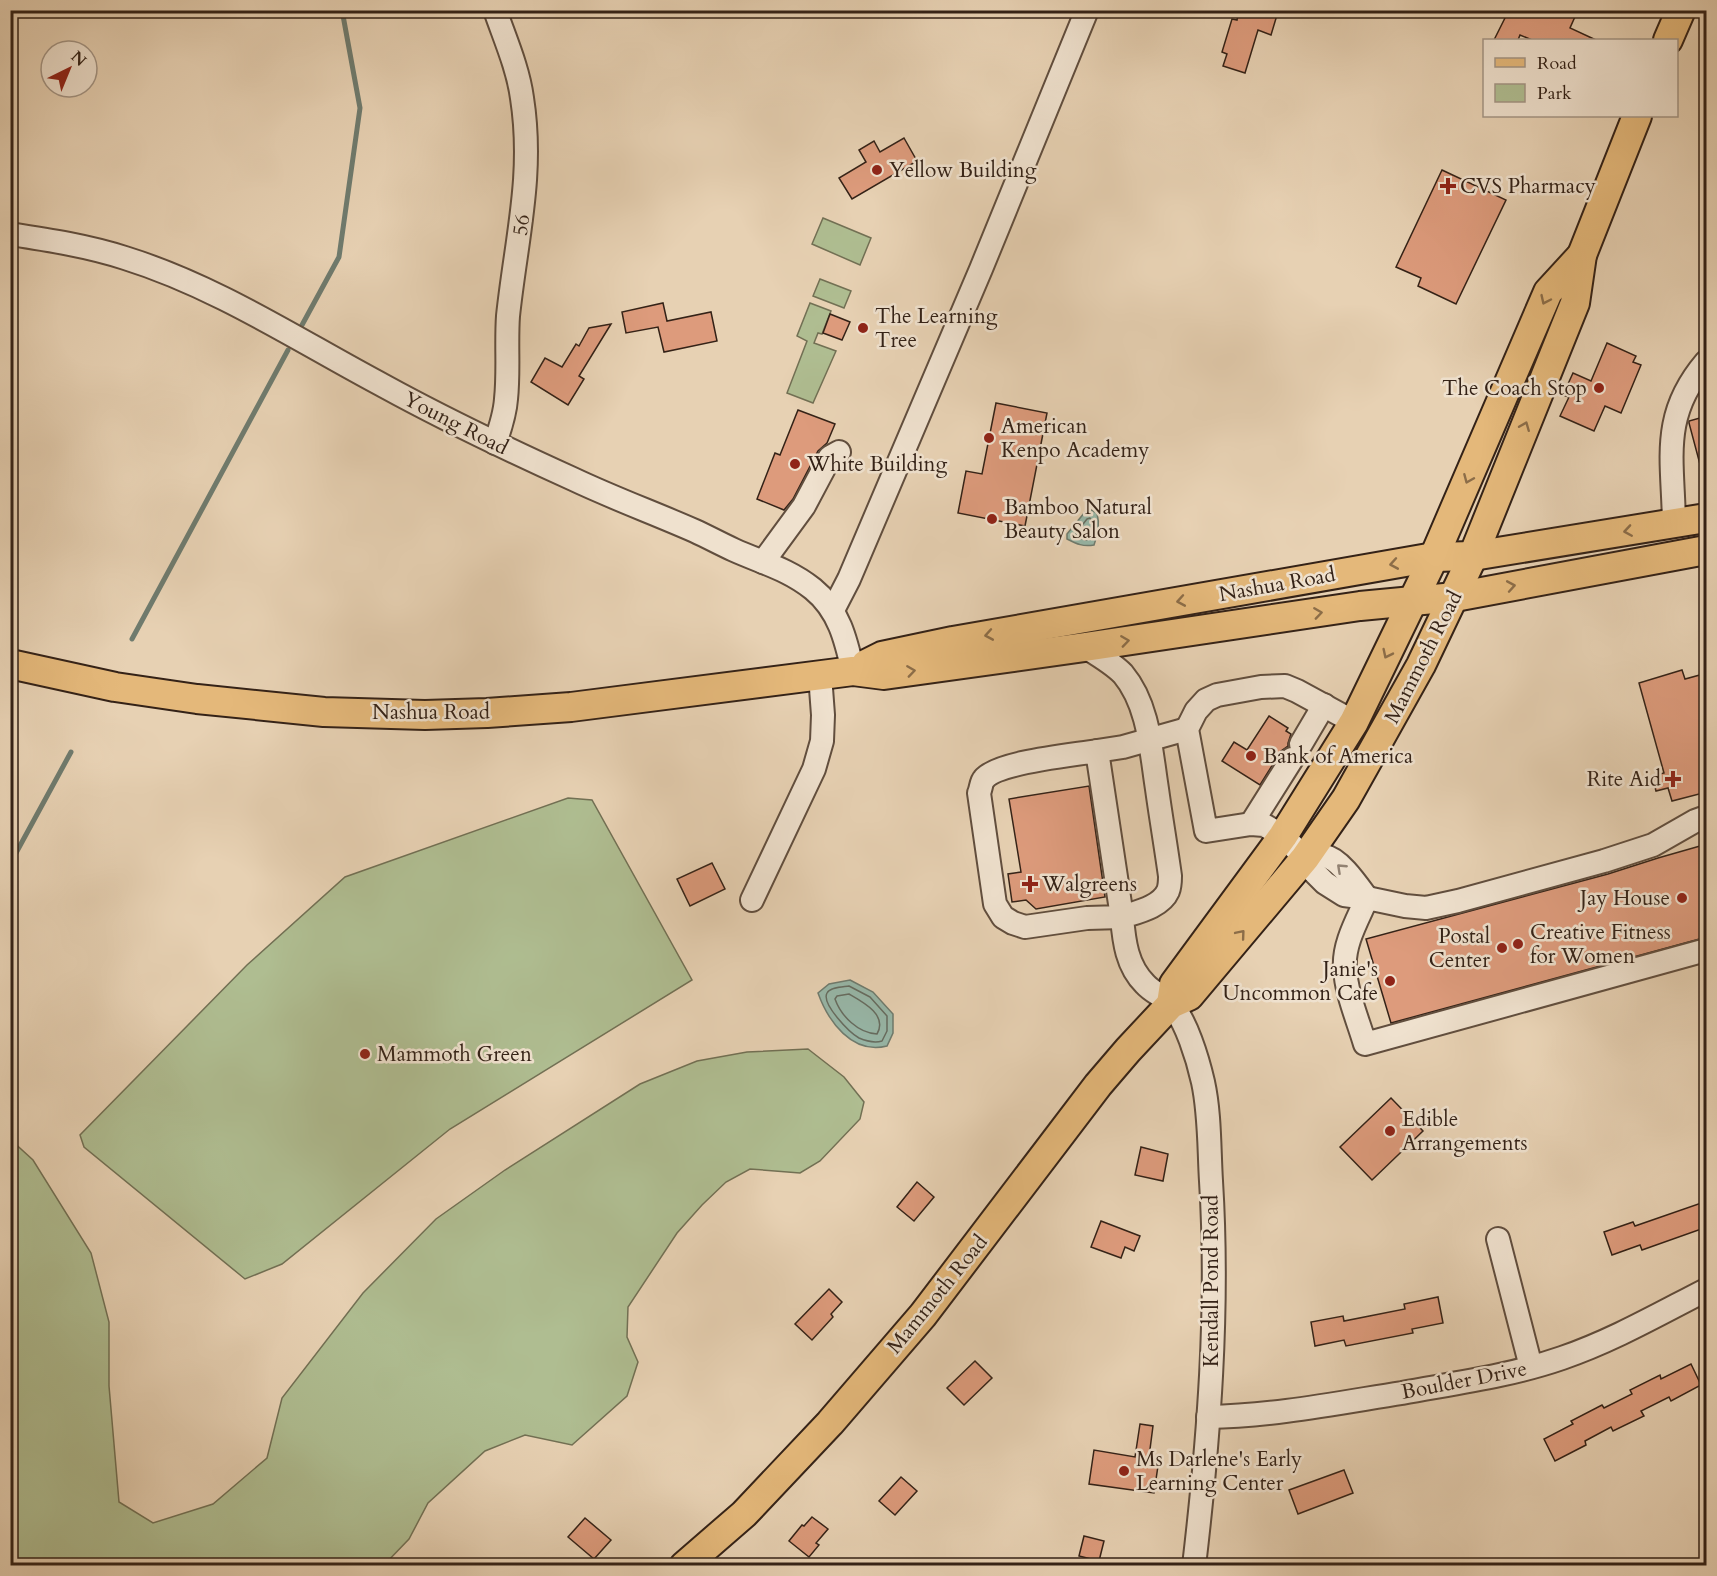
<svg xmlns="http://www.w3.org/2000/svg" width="1717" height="1576" viewBox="0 0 1717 1576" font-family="Cardo,serif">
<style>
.green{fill:#afbd91;stroke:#727054;stroke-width:1.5}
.water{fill:#97b7a8;stroke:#6f7b6e;stroke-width:1.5}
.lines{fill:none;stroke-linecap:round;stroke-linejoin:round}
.shore{stroke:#666c60;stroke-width:1.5}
.stream{stroke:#6f7b6e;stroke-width:5}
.building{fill:#dd9b7c;stroke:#342217;stroke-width:1.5}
.minor-casing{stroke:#614e3e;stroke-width:26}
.major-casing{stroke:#342217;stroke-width:32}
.minor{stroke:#efe1ce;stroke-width:22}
.major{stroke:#e4b87a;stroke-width:28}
.oneway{stroke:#8c6d48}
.oneway2{stroke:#928272}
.poi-dot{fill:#8f2418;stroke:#efe1ce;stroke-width:2}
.labels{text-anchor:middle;stroke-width:5;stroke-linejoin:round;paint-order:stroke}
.poi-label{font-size:21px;fill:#342217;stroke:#efe1ce;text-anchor:start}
.street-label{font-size:21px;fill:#342217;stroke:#efe1ce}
</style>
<rect width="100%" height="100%" fill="#e7d1b3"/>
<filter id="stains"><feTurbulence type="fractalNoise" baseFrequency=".00333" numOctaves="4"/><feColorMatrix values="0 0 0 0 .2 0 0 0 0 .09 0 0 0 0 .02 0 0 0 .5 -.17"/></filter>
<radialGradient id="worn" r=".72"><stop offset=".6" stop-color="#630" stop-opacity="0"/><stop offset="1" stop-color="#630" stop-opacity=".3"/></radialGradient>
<g class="green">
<path d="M823,218L871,238L860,265L812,244Z"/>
<path d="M820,279L851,291L844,308L813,296Z"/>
<path d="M810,303L831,311L822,334L818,333L814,343L836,351L813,403L787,393L807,341L797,336Z"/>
<path d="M568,798L592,800L692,980L450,1129L282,1264L245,1279L84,1147L80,1135L247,965L345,877Z"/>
<path d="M808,1049L844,1077L864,1102L860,1119L820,1161L800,1173L750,1169L726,1182L702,1205L677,1233L628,1307L627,1337L638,1362L627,1396L572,1445L525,1435L485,1451L428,1503L409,1539L384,1565H11V1140L33,1160L91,1253L109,1322V1386L119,1502L153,1523L213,1504L267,1458L282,1398L363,1293L436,1219L505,1170L640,1084L697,1061L747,1052Z"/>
</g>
<g class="water">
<path d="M1091,510L1097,513C1100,525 1098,533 1094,545C1083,547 1077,544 1067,539V534L1085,512Z"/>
<path d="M850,980L873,992L893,1014V1033L887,1046C852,1055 828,1021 818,993L829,984Z"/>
</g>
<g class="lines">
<g class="shore">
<path d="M1090,518L1093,524L1090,538L1086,540L1077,537L1076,533L1087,519Z"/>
<path d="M849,986L870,997L887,1016V1031L882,1041C875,1043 866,1041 859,1038C850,1033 821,1004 827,993C830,987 843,987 849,986Z"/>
<path d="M849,994C863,1002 888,1015 877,1034C858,1033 841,1016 835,999L837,996Z"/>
</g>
<g class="stream">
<path d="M302,325L339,257L360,108L342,10"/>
<path d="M132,639L288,350"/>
<path d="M10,864L71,752"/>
</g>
</g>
<g class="building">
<path d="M1239,10H1264L1277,15L1271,35L1258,30L1245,73L1223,66L1227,54L1222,52L1232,19L1237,20Z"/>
<path d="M1509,10H1516L1529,17L1532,10H1578L1570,28L1596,40H1532L1520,35L1518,40H1494Z"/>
<path d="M904,138L917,161L852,199L839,178L866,162L859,150L874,141L880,152Z"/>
<path d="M1442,170L1506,200L1456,304L1418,286L1421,278L1396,267Z"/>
<path d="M663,303L667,321L711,312L717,341L664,352L658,327L626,333L622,312Z"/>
<path d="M830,314L850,322L842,340L823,333Z"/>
<path d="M611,324L579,376L584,379L568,405L531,382L545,358L562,367L576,344L579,346L589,328Z"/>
<path d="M1607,343L1636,356L1633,362L1641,365L1621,413L1605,406L1594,431L1560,416L1569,397L1563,395L1573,373L1591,381Z"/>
<path d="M996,403L1047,413L1025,526L958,513L966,471L982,474Z"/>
<path d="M798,410L835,424L827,443L818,451L793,499L784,510L757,499L775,453L780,455Z"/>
<path d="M1707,416V471L1702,472L1689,423V421Z"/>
<path d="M1682,670L1685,679L1707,673V792L1672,801L1668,788L1656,791L1652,776L1664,773L1639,683Z"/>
<path d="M1269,716L1288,728L1286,731L1291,734L1288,743V746L1281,751L1260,785L1222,761L1234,742L1247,750Z"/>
<path d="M1089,786L1105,897L1036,909L1026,900L1012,902L1008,874L1021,872L1009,799Z"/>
<path d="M1707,844V937L1391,1023L1366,939L1608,874L1658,858Z"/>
<path d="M712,863L725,889L690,906L677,879Z"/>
<path d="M1391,1098L1423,1131L1372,1180L1340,1147Z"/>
<path d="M1141,1147L1168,1154L1163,1181L1135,1175Z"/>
<path d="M917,1182L934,1197L914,1221L897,1207Z"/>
<path d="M1707,1201V1227L1642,1250L1640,1245L1612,1255L1604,1232L1633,1222L1635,1226Z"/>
<path d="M1101,1221L1140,1236L1134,1251L1125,1247L1121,1258L1091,1247Z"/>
<path d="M829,1289L842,1302L831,1314L833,1317L812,1340L795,1324Z"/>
<path d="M1438,1297L1443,1323L1412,1329L1413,1333L1346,1346L1344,1340L1315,1346L1311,1322L1343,1316L1344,1321L1405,1309L1404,1304Z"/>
<path d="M975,1361L992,1378L964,1405L947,1388Z"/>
<path d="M1691,1364L1701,1385L1671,1401L1669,1397L1641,1411L1644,1416L1613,1431L1611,1427L1585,1441L1586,1445L1555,1461L1544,1439L1573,1424L1571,1421L1602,1405L1604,1408L1632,1394L1630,1390L1660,1375L1661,1379Z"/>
<path d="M1140,1424L1153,1426L1149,1457L1159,1459L1154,1493L1089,1484L1094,1450L1135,1457Z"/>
<path d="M1344,1470L1353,1493L1298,1514L1289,1490Z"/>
<path d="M901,1477L917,1491L895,1515L879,1501Z"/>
<path d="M812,1517L828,1529L816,1543L819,1545L809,1557L789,1541L802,1525L804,1526Z"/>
<path d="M585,1518L611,1540L594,1559L568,1537Z"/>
<path d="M1084,1536L1104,1541L1099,1561L1079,1556Z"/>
</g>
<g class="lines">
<g class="minor-casing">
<g id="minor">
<path d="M495,10C505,39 518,68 522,98C534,175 516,240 508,316C506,344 509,371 506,399C505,414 500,429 495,443"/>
<path d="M10,234C49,240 88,246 125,258C218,287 299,341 384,386C446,420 509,450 573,479C613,498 654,513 695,531C708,537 721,544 734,550C763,563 788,569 813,589C839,610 846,640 853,671"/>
<path d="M1674,523C1673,459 1660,416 1706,362"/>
<path d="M763,562L804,506L830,457L839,452"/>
<path d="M833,610L849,579L981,269L1087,10"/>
<path d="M1085,647C1098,655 1112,663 1123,674C1149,705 1151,751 1157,789C1161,818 1166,847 1170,876C1170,880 1170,886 1168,891C1161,907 1137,912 1122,917C1124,942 1127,966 1145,984C1152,992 1163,996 1170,1003C1186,1019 1198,1060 1203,1082C1210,1114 1209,1148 1211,1181C1219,1309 1209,1438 1194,1566"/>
<path d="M1354,722L1297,691L1285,686L1261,687L1217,695L1206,700L1196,711L1187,729L1206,831L1251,824L1264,825L1283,836L1305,858L1313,871L1325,883L1344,895L1367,898"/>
<path d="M1301,744L1324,705"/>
<path d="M1097,751L1122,917L1087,918L1025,927L1013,923L1003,917L995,904L979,793C981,789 981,782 984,779C997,762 1074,755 1097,751Z"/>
<path d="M1097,751L1123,747L1187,729"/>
<path d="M1706,817L1695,821L1653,845L1604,861L1458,901L1426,908L1405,906L1367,898C1358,919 1343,944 1345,968C1346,993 1358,1020 1365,1044L1706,950"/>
<path d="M1251,824L1292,759"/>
<path d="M1305,858C1311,858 1319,855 1325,856C1340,859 1358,886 1367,898"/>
<path d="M752,900L814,769L822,741L823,715L820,675"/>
<path d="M1498,1239L1531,1367"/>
<path d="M1208,1417C1273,1416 1338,1403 1402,1393C1456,1383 1510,1376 1562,1358C1612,1341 1659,1314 1706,1290"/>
</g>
</g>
<g class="major-casing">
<g id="major">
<path d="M1668,40L1681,10"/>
<path d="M10,664L115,687L197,699L324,712L425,715L487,713L571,707L853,671L884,675L1085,647L1360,606L1455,597L1706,550"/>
<path d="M866,664L882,656L953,641L1434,557L1473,556L1706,518"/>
<path d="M1171,1004L1174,984L1283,836L1354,722L1434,557L1548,292L1582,255"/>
<path d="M684,1566L744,1514L830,1423L923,1315L1098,1085L1128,1050L1171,1004L1189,996L1305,858L1346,799L1421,665L1473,556L1575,303L1582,255L1637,116"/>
</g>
</g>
<use href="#minor" class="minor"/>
<use href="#major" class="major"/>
</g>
<defs><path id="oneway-chevron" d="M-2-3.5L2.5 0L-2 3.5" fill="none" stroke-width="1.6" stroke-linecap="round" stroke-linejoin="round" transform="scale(1.5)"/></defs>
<g class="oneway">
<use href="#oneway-chevron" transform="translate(1545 300) rotate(115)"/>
<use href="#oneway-chevron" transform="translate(1525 426) rotate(-68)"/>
<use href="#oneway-chevron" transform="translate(1468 479) rotate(113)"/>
<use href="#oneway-chevron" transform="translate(1628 531) rotate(171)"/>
<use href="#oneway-chevron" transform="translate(1394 564) rotate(170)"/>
<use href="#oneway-chevron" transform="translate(1511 586) rotate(-10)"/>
<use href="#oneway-chevron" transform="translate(1181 601) rotate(170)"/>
<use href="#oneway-chevron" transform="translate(1318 613) rotate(-8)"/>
<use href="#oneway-chevron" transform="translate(989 635) rotate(170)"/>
<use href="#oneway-chevron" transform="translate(1125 641) rotate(-8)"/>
<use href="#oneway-chevron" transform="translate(1387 654) rotate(116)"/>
<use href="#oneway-chevron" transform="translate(911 671) rotate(-8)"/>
<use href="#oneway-chevron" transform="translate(1241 934) rotate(-50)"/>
</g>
<use class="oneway2" href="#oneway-chevron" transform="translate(1341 868) rotate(-137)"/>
<g class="poi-dot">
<circle cx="877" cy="170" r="6"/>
<path d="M1445 177h6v6h6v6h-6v6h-6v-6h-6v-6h6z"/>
<circle cx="863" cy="328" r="6"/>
<circle cx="1599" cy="388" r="6"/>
<circle cx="989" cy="438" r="6"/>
<circle cx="795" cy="464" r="6"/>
<circle cx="992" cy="519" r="6"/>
<circle cx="1251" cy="756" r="6"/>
<path d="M1670 770h6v6h6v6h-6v6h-6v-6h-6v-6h6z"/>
<path d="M1027 875h6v6h6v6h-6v6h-6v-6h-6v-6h6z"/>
<circle cx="1682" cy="898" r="6"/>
<circle cx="1518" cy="944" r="6"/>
<circle cx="1502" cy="948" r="6"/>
<circle cx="1390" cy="981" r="6"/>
<circle cx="365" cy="1054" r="6"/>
<circle cx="1390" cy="1131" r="6"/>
<circle cx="1124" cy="1471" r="6"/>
</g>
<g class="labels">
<g class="poi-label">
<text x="889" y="177">Yellow Building</text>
<text x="1460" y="193">CVS Pharmacy</text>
<text x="875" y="323">The Learning<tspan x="875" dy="24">Tree</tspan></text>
<text x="1587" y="395" text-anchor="end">The Coach Stop</text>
<text x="1001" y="433">American<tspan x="1001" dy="24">Kenpo Academy</tspan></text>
<text x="807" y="471">White Building</text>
<text x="1004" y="514">Bamboo Natural<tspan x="1004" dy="24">Beauty Salon</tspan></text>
<text x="1263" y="763">Bank of America</text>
<text x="1661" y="786" text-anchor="end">Rite Aid</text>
<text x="1042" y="891">Walgreens</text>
<text x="1670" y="905" text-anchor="end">Jay House</text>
<text x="1530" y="939">Creative Fitness<tspan x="1530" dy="24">for Women</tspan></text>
<text x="1490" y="943" text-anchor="end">Postal<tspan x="1490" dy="24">Center</tspan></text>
<text x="1378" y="976" text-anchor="end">Janie's<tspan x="1378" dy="24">Uncommon Cafe</tspan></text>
<text x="377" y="1061">Mammoth Green</text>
<text x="1402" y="1126">Edible<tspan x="1402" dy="24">Arrangements</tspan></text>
<text x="1136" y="1466">Ms Darlene's Early<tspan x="1136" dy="24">Learning Center</tspan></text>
</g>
<g class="street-label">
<text transform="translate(521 225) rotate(-82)" y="7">56</text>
<text transform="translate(456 423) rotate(27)" y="7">Young Road</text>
<text transform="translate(1277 584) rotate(-10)" y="7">Nashua Road</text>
<text transform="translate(1423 657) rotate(-63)" y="7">Mammoth Road</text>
<text x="431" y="719">Nashua Road</text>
<text transform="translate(1211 1281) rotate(-90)" y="7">Kendall Pond Road</text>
<text transform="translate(937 1294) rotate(-51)" y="7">Mammoth Road</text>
<text transform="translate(1464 1380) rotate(-11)" y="7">Boulder Drive</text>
</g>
</g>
<rect width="1717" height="1576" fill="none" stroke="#e7d1b3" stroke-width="36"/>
<rect x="12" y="12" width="1693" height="1552" fill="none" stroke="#342217" stroke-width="3"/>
<rect x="18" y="18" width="1681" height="1540" fill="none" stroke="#342217" stroke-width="1.5"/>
<rect x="1483" y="39" width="195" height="78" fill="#efe1ce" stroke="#a49585" stroke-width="1.5"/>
<rect x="1495" y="58" width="30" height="9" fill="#e4b87a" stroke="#a49585" stroke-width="1.5"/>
<text x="1537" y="69" font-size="18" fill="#342217">Road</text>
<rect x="1495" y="84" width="30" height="18" fill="#afbd91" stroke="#a49585" stroke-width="1.5"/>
<text x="1537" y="99" font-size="18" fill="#342217">Park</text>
<g transform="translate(69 69) rotate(43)"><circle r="28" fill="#efe1ce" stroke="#a49585" stroke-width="1.5"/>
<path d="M0-4.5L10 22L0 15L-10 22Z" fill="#8f2418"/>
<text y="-9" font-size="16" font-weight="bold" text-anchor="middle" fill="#342217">N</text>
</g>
<rect width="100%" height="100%" filter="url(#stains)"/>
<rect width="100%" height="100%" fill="url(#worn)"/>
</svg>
